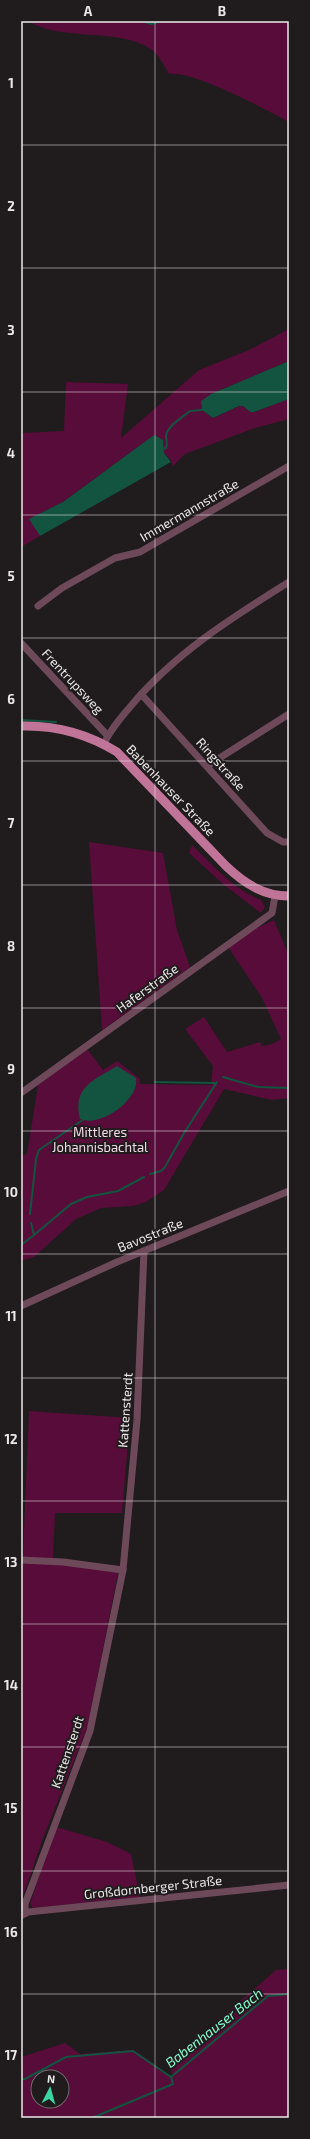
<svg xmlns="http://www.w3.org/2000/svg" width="310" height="2139" viewBox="0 0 310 2139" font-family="'Exo 2',sans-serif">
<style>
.green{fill:#580c39;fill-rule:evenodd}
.water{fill:#12543f}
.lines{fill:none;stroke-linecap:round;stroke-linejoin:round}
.stream{stroke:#12543f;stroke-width:2}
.minor{stroke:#6e495a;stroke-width:7}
.major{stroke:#bf7498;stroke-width:9}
.grid{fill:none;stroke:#ebe8e9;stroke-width:1;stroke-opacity:0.55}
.labels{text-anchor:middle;stroke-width:4;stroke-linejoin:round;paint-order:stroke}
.street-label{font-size:13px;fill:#ebe8e9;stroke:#201b1d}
.park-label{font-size:13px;fill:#f3dae5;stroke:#201b1d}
.water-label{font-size:14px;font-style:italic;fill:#89fcd0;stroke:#201b1d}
.neatline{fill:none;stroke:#ebe8e9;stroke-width:1.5}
.grid-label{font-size:13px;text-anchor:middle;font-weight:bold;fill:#ebe8e9}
</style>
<rect width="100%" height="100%" fill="#201b1d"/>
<g class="green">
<path d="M28,21H289V122C264,109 195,71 169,74C164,65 159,55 151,49C117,27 61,42 28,21Z"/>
<path d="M289,329V361L211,394L201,406L202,410L213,418L240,406H243L250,412H254L289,399V419L255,428L185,454L173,466L170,459L164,453L163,444L154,435L63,502L30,519L40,536L21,547V433L64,431L66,382L128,384L121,438L199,370L249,350Z"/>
<path d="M89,842L163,853L177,930L190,967L102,1030Z"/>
<path d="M192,845C213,865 233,889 261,900L265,907L261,913L224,885L189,853Z"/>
<path d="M274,920L289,956V1098L272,1100L224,1089L164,1190L146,1202L133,1206L101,1208L76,1219L34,1257L21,1261V1156L27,1154L38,1085L87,1049L103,1070L117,1061L140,1079V1084L211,1085L213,1066L185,1029L204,1017L227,1052L260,1042L262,1046L272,1044L281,1039L262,998L228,947L253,930Z"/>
<path d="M29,1411L130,1418L122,1513H55L53,1559L118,1573L87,1728L43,1838L21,1902V1557L23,1556Z"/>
<path d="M56,1827L107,1842L131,1854L140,1897L33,1908L30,1904Z"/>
<path d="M289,1969V2118H21V2057L65,2043L80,2054L134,2050L170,2076L173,2075L168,2064L276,1970ZM38,2077H62V2101H38Z"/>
</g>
<g class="water">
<path d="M289,361V399L254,412H250L243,406H239L213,418L202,410L201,401L211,394Z"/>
<path d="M154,435L163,440L164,453L171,462L40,536L29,519L63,502Z"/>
<path d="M117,1066L136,1078C140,1099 101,1128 80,1119C72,1086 95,1080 117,1066Z"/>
</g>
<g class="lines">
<g class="stream">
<path d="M142,21L151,24L162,21"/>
<path d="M163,449L166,448C168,443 166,441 166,436C166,427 183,417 190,411L202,410"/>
<path d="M21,720L56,722"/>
<path d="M223,1077L258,1087L289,1088"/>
<path d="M155,1082L216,1083"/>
<path d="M150,1174L161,1171L165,1167L184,1133L217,1082"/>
<path d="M30,1214L36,1159L39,1150L84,1119"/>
<path d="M34,1235L71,1204L87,1197L118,1191L144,1177"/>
<path d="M21,1245L34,1235L31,1223"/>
<path d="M171,2077L268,1996L289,1994"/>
<path d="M21,2079H25L66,2057L133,2051L171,2077"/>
<path d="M92,2118L173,2084L171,2077"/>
</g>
<g class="minor">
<path d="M38,606L62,588L115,558L140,552L289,466"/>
<path d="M21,643L107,735"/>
<path d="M141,694L267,833L283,842H289"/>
<path d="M104,744C110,730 120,719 130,707C174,654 231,618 289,582"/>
<path d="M207,766L289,714"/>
<path d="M21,1093L272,913L275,896"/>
<path d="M21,1306L117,1262L289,1191"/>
<path d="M21,1560L63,1562L123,1570"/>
<path d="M25,1913V1904L90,1731L123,1570L137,1420L144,1251"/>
<path d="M22,1915L28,1912L289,1885"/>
</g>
<path class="major" d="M21,726C55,725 88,734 117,752L226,866C244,883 263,896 289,896"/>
</g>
<path class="grid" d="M155,21V2118M21,145H289M21,268H289M21,392H289M21,515H289M21,638H289M21,761H289M21,885H289M21,1008H289M21,1131H289M21,1254H289M21,1378H289M21,1501H289M21,1624H289M21,1747H289M21,1871H289M21,1994H289"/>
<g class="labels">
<g class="street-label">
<text transform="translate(189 510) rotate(-30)" y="5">Immermannstraße</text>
<text transform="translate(73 681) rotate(47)" y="5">Frentrupsweg</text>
<text transform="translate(221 764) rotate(48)" y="5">Ringstraße</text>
<text transform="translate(171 790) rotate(46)" y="5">Babenhauser Straße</text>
<text transform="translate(147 988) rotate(-36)" y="5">Haferstraße</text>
<text transform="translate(150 1235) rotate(-22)" y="5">Bavostraße</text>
<text transform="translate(125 1410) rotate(-86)" y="5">Kattensterdt</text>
<text transform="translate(67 1752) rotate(-71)" y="5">Kattensterdt</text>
<text transform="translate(153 1887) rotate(-6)" y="5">Großdornberger Straße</text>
</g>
<g class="park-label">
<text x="100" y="1137">Mittleres<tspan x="100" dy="15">Johannisbachtal</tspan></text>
</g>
<g class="water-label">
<text transform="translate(214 2028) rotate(-38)" y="5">Babenhauser Bach</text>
</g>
</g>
<rect width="310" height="2139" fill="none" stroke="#201b1d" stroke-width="44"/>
<g transform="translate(50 2089) rotate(6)"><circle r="19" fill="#201b1d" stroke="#716d6f"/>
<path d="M0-3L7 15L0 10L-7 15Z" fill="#3cd4a3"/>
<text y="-6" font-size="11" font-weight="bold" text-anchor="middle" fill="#ebe8e9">N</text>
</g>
<rect x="22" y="22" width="266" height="2095" class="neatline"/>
<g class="grid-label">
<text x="88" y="16">A</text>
<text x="222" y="16">B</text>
<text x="11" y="88">1</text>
<text x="11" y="211">2</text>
<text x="11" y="335">3</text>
<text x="11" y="458">4</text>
<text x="11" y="581">5</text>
<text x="11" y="704">6</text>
<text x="11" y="828">7</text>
<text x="11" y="951">8</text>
<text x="11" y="1074">9</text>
<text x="11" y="1197">10</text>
<text x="11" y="1321">11</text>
<text x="11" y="1444">12</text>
<text x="11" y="1567">13</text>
<text x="11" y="1690">14</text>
<text x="11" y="1813">15</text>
<text x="11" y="1937">16</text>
<text x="11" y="2060">17</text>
</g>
</svg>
